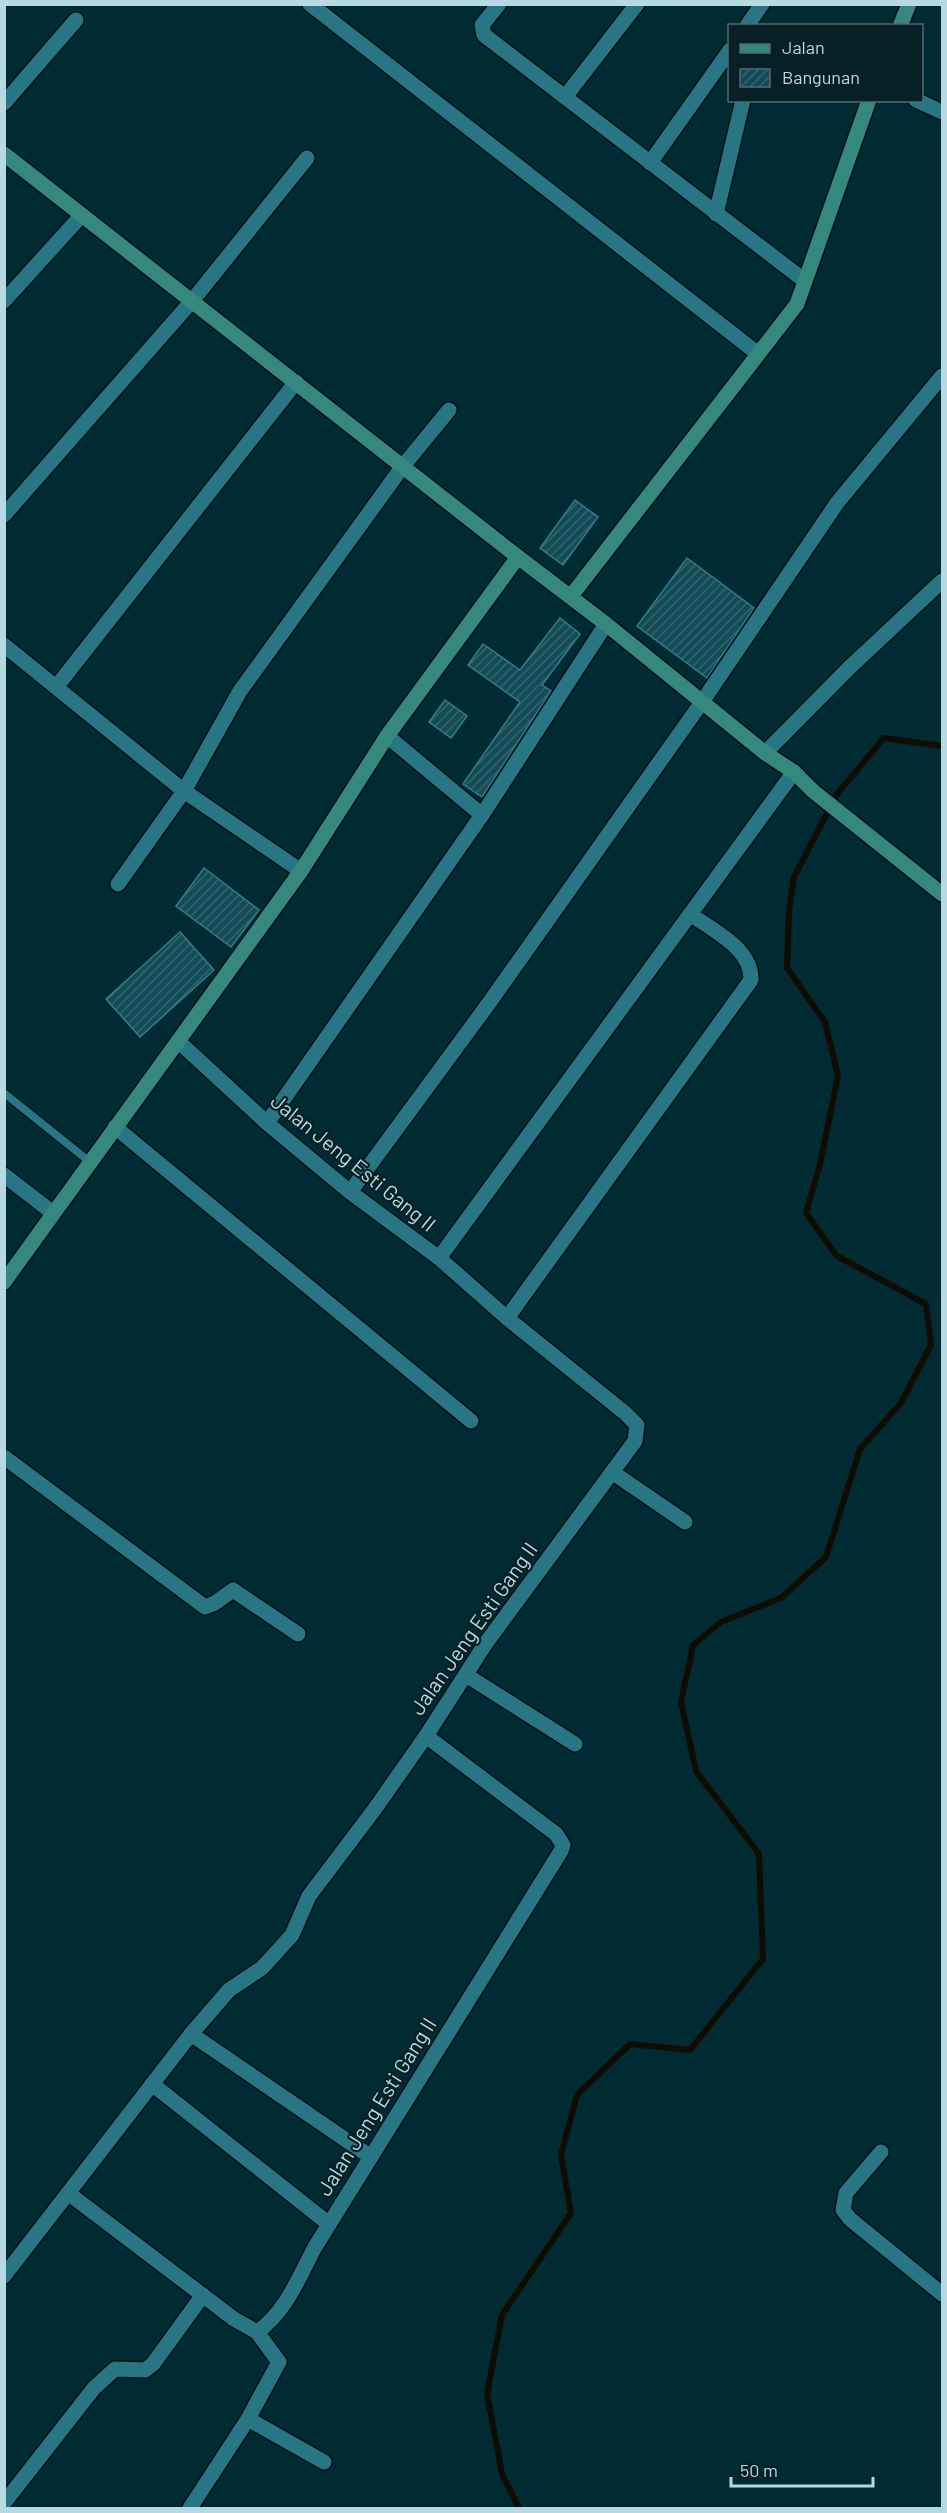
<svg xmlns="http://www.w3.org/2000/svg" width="947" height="2513" viewBox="0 0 947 2513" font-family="Barlow,sans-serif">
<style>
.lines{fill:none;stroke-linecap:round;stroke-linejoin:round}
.stream{stroke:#110c01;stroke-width:6}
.building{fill:url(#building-hatch);stroke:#337e8c;stroke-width:1.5}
.lane-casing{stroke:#001216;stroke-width:10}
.street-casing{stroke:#001216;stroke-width:18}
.secondary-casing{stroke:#001216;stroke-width:18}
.lane{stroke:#287583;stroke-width:8}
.street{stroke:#287583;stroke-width:15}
.secondary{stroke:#35887e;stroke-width:15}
.labels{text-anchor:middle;stroke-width:4.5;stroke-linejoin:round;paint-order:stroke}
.street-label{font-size:21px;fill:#b7dae2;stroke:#082025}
</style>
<defs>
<pattern id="building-hatch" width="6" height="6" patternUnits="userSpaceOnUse" patternTransform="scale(1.5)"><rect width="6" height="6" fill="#134b56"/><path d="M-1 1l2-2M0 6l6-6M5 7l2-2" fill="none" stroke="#33646e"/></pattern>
</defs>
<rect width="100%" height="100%" fill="#012b33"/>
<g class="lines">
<path class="stream" d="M519,2508L502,2474L487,2394L502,2315L571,2213L561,2155L577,2095L630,2044L690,2050L763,1959L759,1854L696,1771L681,1702L693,1645L721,1622L781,1598L826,1557L860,1449L901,1403L931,1345L926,1304L837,1256L806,1213L820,1164L838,1076L825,1022L787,968L789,911L794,877L837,794L884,738L942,746"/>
</g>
<g class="building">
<path d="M575,500L598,517L563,565L540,548Z"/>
<path d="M687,558L754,608L707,678L637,626Z"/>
<path d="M560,618L580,634L542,685L551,691L482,797L463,784L520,702L468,665L483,644L520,670Z"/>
<path d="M445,700L467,716L451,738L429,722Z"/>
<path d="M204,868L259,910L231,947L176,906Z"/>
<path d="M180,932L214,970L140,1037L106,999Z"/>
</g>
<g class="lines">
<g class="lane-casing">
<path id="lane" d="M4,1093L90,1162"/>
</g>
<g class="street-casing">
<g id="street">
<path d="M310,4L757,353"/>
<path d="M499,4L482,25L484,35L805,281"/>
<path d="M747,26L762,4"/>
<path d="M565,97L637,4"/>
<path d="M916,100L942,112"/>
<path d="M4,103L76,20"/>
<path d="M650,163L730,50"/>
<path d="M716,214L743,100"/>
<path d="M4,301L81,216"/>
<path d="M4,515L192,301L307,158"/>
<path d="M4,645L184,791L301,871"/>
<path d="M57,686L296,382"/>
<path d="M387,736L482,815"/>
<path d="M765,753L850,667L942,581"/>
<path d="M118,884L184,791L240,691L403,466L449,410"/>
<path d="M178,1041L267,1123L350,1192L439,1258L507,1318L625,1413L637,1425L635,1441L486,1643L426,1736L556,1834L563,1845L561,1851L315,2247C299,2277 286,2312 257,2332L279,2362L248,2419L190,2508"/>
<path d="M267,1123L482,815L606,624"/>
<path d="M115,1127L471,1421"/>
<path d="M4,1175L53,1213"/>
<path d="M350,1192L489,1003L702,702L837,503L942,376"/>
<path d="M439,1258L794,772"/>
<path d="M507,1318L751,980C752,948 712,930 690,914"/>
<path d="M4,1457L205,1607L215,1603L233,1590L298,1634"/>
<path d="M612,1472L685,1522"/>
<path d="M466,1675L575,1744"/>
<path d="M191,2034L229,1990L262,1968L292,1935L309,1896L374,1810L426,1736"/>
<path d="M152,2084L329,2224"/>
<path d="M881,2152L846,2193L843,2210L850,2219L942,2294"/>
<path d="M68,2193L234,2319L257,2332"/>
<path d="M4,2276L191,2034L371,2157"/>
<path d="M248,2419L324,2462"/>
<path d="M4,2503L94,2388L115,2369L145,2370L153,2364L203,2295"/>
</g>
</g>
<g class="secondary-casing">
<g id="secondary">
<path d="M900,26L909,4"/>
<path d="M4,154L518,557L606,624L765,753L794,772L813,791L942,894"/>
<path d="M571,596L797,304L869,100"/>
<path d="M4,1282L301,871L387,736L518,557"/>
</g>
</g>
<use href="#lane" class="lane"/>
<use href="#street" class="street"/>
<use href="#secondary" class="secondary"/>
</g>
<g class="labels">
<g class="street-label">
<text transform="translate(353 1163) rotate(39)" y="7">Jalan Jeng Esti Gang II</text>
<text transform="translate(474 1629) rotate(-55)" y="7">Jalan Jeng Esti Gang II</text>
<text transform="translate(377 2107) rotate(-58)" y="7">Jalan Jeng Esti Gang II</text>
</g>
</g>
<rect width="947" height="2513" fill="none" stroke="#b7dae2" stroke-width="12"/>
<rect x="728" y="24" width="195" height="78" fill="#082025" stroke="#4e6a71" stroke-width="1.5"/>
<rect x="740" y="44" width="30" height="9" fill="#35887e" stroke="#4e6a71" stroke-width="1.5"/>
<text x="782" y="54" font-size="18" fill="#b7dae2">Jalan</text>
<rect x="740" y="69" width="30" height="18" fill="url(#building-hatch)" stroke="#4e6a71" stroke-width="1.5"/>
<text x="782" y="84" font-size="18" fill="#b7dae2">Bangunan</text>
<path d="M731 2477v9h142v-9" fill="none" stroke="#b7dae2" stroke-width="3"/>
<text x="740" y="2477" font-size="18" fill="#b7dae2" stroke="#082025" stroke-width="4.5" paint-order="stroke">50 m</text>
</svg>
